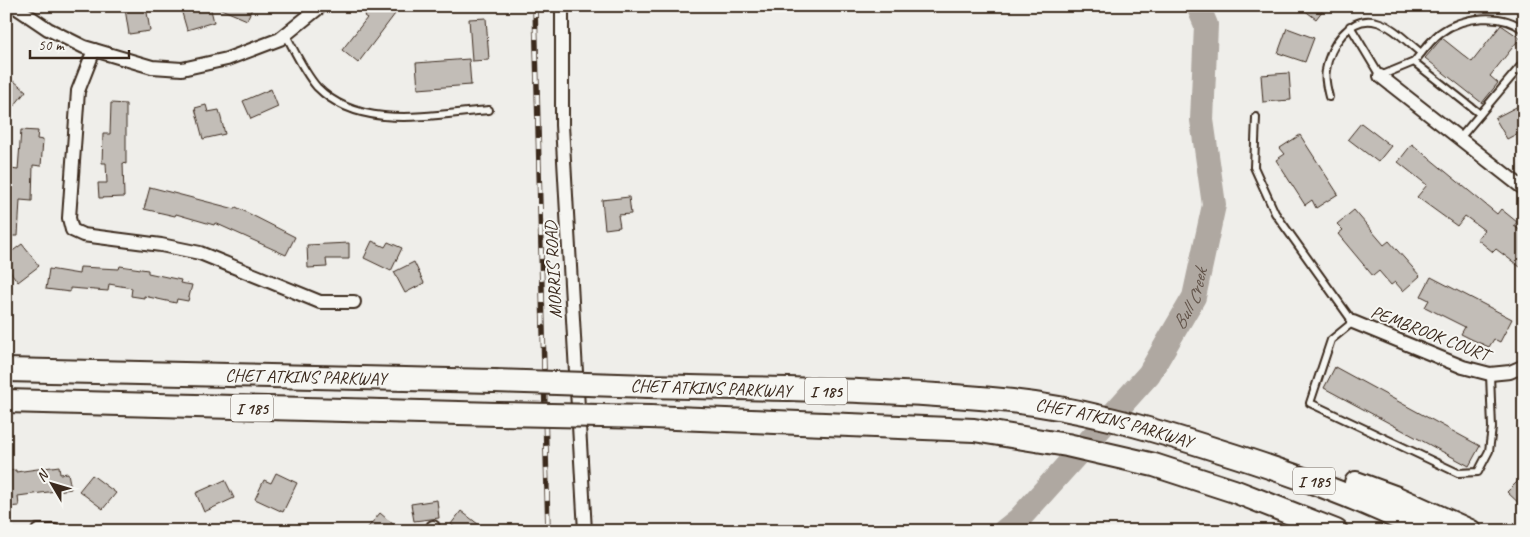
<svg xmlns="http://www.w3.org/2000/svg" width="1530" height="537" viewBox="0 0 1530 537" font-family="Caveat,sans-serif">
<style>
.lines{fill:none;stroke-linecap:round;stroke-linejoin:round}
.river{stroke:#afa8a1;stroke-width:24}
.building{fill:#c2bdb7;stroke:#3b2a1e}
.service-casing{stroke:#3b2a1e;stroke-width:10}
.minor-casing{stroke:#3b2a1e;stroke-width:16}
.motorway-casing{stroke:#3b2a1e;stroke-width:26}
.service{stroke:#f6f6f2;stroke-width:6}
.minor{stroke:#f6f6f2;stroke-width:12}
.motorway{stroke:#f6f6f2;stroke-width:22}
.rail-casing{stroke:#3b2a1e;stroke-width:5.5}
.rail{stroke:#f6f6f2;stroke-width:4;stroke-dasharray:11;stroke-linecap:butt}
.motorway-bridge-casing{stroke:#3b2a1e;stroke-width:26;stroke-linecap:butt}
.motorway-bridge{stroke:#f6f6f2;stroke-width:22}
.labels{text-anchor:middle;stroke-width:4;stroke-linejoin:round;paint-order:stroke}
.shield{fill:#f6f6f2;stroke:#73675e;stroke-width:1}
.shield-label{font-size:16px;font-weight:bold;fill:#3b2a1e}
.street-label{font-size:18px;fill:#3b2a1e;stroke:#f6f6f2}
.water-label{font-size:19px;font-style:italic;fill:#64564c;stroke:#f6f6f2}
</style>
<rect width="100%" height="100%" fill="#efeeea"/>
<filter id="ink" filterUnits="userSpaceOnUse"><feTurbulence type="fractalNoise" baseFrequency=".02" numOctaves="2"/><feDisplacementMap in="SourceGraphic" scale="10" xChannelSelector="R" yChannelSelector="G"/><feConvolveMatrix kernelMatrix="1 2 1 2 8 2 1 2 1" color-interpolation-filters="sRGB"/></filter>
<g filter="url(#ink)">
<g class="lines">
<path class="river" id="s1" d="M1004,531L1019,519L1149,374L1194,297L1214,205L1202,120L1206,25L1198,6"/>
</g>
<g class="building">
<path d="M146,6L150,31L129,34L125,9Z"/>
<path d="M180,6H210L214,22L187,30Z"/>
<path d="M214,6H253L247,20Z"/>
<path d="M372,6H401L358,63L342,50L367,18L364,16Z"/>
<path d="M1299,6H1326L1316,19Z"/>
<path d="M486,18L489,60L472,61L469,19Z"/>
<path d="M1501,25L1520,38L1490,76L1498,83L1482,103L1425,58L1442,38L1472,62Z"/>
<path d="M1287,28L1314,38L1305,62L1278,53Z"/>
<path d="M469,59L471,85L418,89L416,63Z"/>
<path d="M1289,73L1291,100L1263,102L1261,75Z"/>
<path d="M14,81L26,91L14,106L6,100V91Z"/>
<path d="M271,89L278,107L251,119L243,101Z"/>
<path d="M111,103L126,104V164L123,163L124,197L99,198L98,183H107L106,163H102L103,134H110Z"/>
<path d="M1524,103V130L1507,139L1495,118Z"/>
<path d="M206,105L208,112L219,110L225,134L203,139L195,108Z"/>
<path d="M1361,123L1391,146L1378,162L1348,139Z"/>
<path d="M21,130L38,131L37,139L43,140L41,166L33,165L32,201L20,200L18,236H6L11,169L18,170Z"/>
<path d="M1300,135L1338,194L1316,208L1312,200L1305,205L1276,160L1285,154L1280,148Z"/>
<path d="M1412,144L1497,214L1501,209L1517,222L1514,226L1524,233V262L1520,267L1496,249L1493,252L1477,239L1484,230L1465,216L1457,226L1417,197L1427,185L1398,162Z"/>
<path d="M150,187L235,209L236,207L295,237L286,255L215,223L214,225L176,214L175,216L144,209Z"/>
<path d="M629,197L631,214L618,215L620,227L605,229L602,200Z"/>
<path d="M1354,210L1384,245L1389,241L1420,276L1403,291L1395,282L1391,285L1379,271L1373,276L1338,234L1343,230L1337,224Z"/>
<path d="M372,241L385,247L388,242L402,248L391,271L364,258Z"/>
<path d="M349,243V259H326L327,267L308,268L307,245Z"/>
<path d="M22,244L39,266L18,282L6,266V256Z"/>
<path d="M414,262L424,283L405,293L394,272Z"/>
<path d="M120,266L148,270V273L181,280L180,283L192,285L188,301L177,299L176,303L144,296V298L131,296L132,288L109,284L108,291L70,288V292L46,289L49,269L79,274L80,267L119,269Z"/>
<path d="M1431,277L1512,319L1500,342L1494,339L1489,347L1471,339L1461,334L1465,327L1425,307L1429,300L1421,296Z"/>
<path d="M1335,367L1480,446L1469,466L1324,388Z"/>
<path d="M59,466L60,474L68,473L71,489L18,496L19,506L6,507V471L16,470V472Z"/>
<path d="M276,473L297,483L283,512L255,499L264,480L271,483Z"/>
<path d="M92,475L116,493L103,509L79,491Z"/>
<path d="M1524,475V508L1507,492Z"/>
<path d="M225,480L234,498L204,512L196,493Z"/>
<path d="M437,500L439,518L414,521L411,504Z"/>
<path d="M461,511L487,531H459L451,524Z"/>
<path d="M380,513L394,525L390,531H365Z"/>
</g>
<g class="lines">
<g class="service-casing">
<g id="service">
<path d="M1350,26L1380,76L1414,62"/>
<path d="M286,35C295,52 304,72 317,87C361,132 434,114 489,110"/>
<path d="M1329,97C1327,88 1324,79 1326,70C1329,47 1350,14 1377,22C1393,26 1408,43 1421,53"/>
<path d="M1480,114L1414,62C1422,52 1430,41 1440,33C1463,16 1502,12 1524,30"/>
<path d="M1256,117L1254,167L1275,213L1353,322L1331,340L1310,403L1458,473L1478,472L1489,451L1492,428L1490,374"/>
<path d="M1460,138L1524,62"/>
</g>
</g>
<g class="minor-casing">
<g id="minor">
<path d="M14,6L48,29L84,47L152,67L182,69L227,59L280,39L321,6"/>
<path d="M562,6V125L585,531"/>
<path d="M94,50L78,91L69,218L72,230L83,235L161,245L200,253L320,302H354"/>
<path d="M1380,76L1524,189"/>
<path d="M1353,322L1463,367L1490,374L1510,372L1524,366"/>
<path d="M433,527V531"/>
<path d="M38,531H54"/>
</g>
</g>
<g class="motorway-casing">
<g id="motorway">
<path id="s2" d="M6,370L494,381"/>
<path id="s3" d="M649,386C766,389 885,389 1002,400C1076,407 1149,428 1220,451C1290,473 1358,497 1425,531"/>
<path d="M6,401L497,414"/>
<path d="M650,417L974,430L1067,445L1154,465L1234,491L1336,531"/>
<path d="M1356,483L1397,498L1470,531"/>
</g>
</g>
<use href="#service" class="service"/>
<use href="#minor" class="minor"/>
<use href="#motorway" class="motorway"/>
<g class="rail-casing">
<path id="rail" d="M535,6L548,531"/>
</g>
<use href="#rail" class="rail"/>
<g class="motorway-bridge-casing">
<g id="motorway-bridge">
<path d="M494,381L649,386"/>
<path d="M497,414L650,417"/>
</g>
</g>
<use href="#motorway-bridge" class="motorway-bridge"/>
</g>
</g>
<g class="labels">
<g class="shield">
<rect x="805" y="377.5" width="42" height="27" rx="4"/>
<rect x="231" y="394.5" width="42" height="27" rx="4"/>
<rect x="1293" y="467.5" width="42" height="27" rx="4"/>
</g>
<g class="shield-label">
<text x="826" y="397">I 185</text>
<text x="252" y="414">I 185</text>
<text x="1314" y="487">I 185</text>
</g>
<g class="street-label">
<text transform="translate(553 270) rotate(-93)" y="6">MORRIS ROAD</text>
<text transform="translate(1430 333) rotate(21)" y="6">PEMBROOK COURT</text>
<text dy="6" stroke="none"><textPath href="#s2" startOffset="300">CHET ATKINS PARKWAY</textPath></text>
<text transform="translate(711 388) rotate(2)" y="6">CHET ATKINS PARKWAY</text>
<text dy="6" stroke="none"><textPath href="#s3" startOffset="468">CHET ATKINS PARKWAY</textPath></text>
</g>
<g class="water-label">
<text dy="7" stroke="none"><textPath href="#s1" startOffset="300">Bull Creek</textPath></text>
</g>
</g>
<rect width="1530" height="537" fill="none" stroke="#f6f6f2" stroke-width="25"/>
<rect x="12" y="12" width="1505" height="512" fill="none" stroke="#3b2a1e" stroke-width="2" filter="url(#ink)"/>
<g transform="translate(52 484) rotate(308)" stroke="#f6f6f2" stroke-width="4" paint-order="stroke">
<path d="M0-4L9 19L0 12L-9 19Z" fill="#3b2a1e"/>
<text y="-8" font-size="14" font-weight="bold" text-anchor="middle" fill="#3b2a1e">N</text>
</g>
<path d="M30 50v8h99v-8" fill="none" stroke="#3b2a1e" stroke-width="2.5"/>
<text x="38" y="50" font-size="15" fill="#3b2a1e" stroke="#f6f6f2" stroke-width="4" paint-order="stroke">50 m</text>
</svg>
